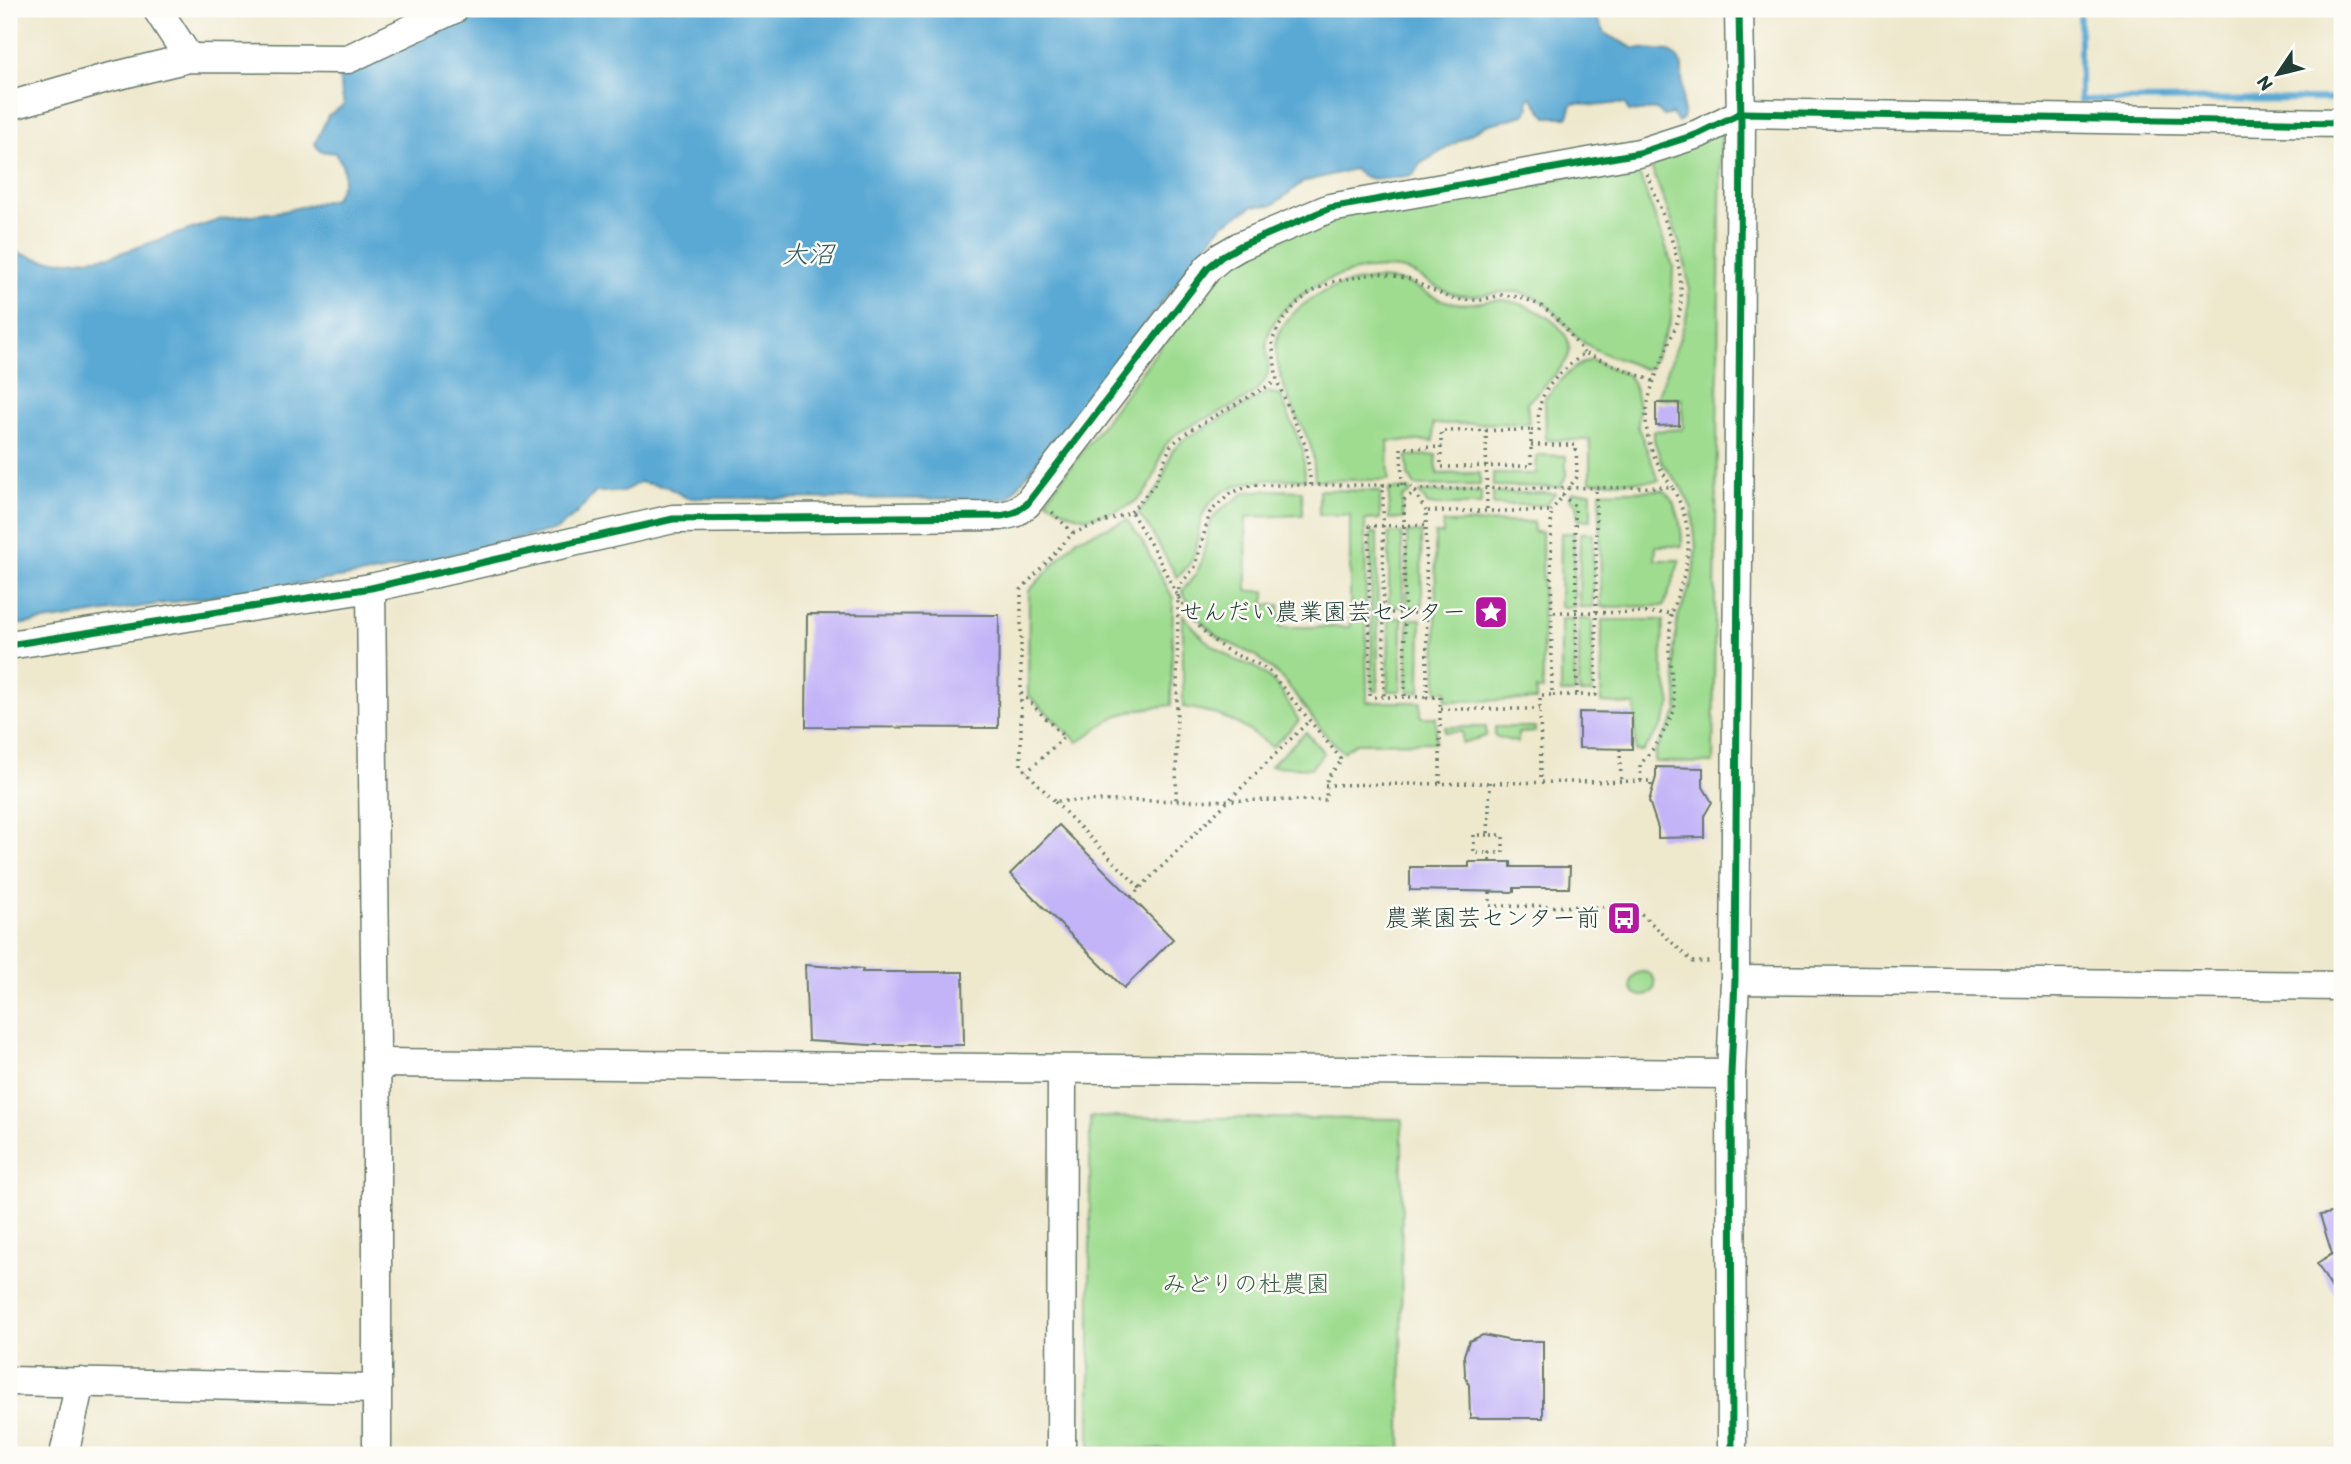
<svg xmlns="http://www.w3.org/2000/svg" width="2351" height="1464" viewBox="0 0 2351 1464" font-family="Itim,'Klee One',sans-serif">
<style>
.green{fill:#9fdc90;stroke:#5f8c62;stroke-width:2}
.water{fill:#5aa9d4;stroke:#3c7384;stroke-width:2}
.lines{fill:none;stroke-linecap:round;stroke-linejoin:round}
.stream{stroke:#5aa9d4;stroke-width:6}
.building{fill:#c2b4f7}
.minor-casing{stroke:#67796a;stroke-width:31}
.path{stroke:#67796a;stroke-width:3.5;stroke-dasharray:2 5;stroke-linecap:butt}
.minor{stroke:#fff;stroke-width:28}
.cycleway-casing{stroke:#fdfcf7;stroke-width:11}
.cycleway{stroke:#00873e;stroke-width:7}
.labels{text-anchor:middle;stroke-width:5;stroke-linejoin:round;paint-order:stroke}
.poi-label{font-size:24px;fill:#1f3d34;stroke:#fdfcf7;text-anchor:end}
.park-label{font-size:24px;fill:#395d46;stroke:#fdfcf7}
.water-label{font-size:26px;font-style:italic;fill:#315d64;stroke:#fdfcf7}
</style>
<rect width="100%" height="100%" fill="#fdfcf7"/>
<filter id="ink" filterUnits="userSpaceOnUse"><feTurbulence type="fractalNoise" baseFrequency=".0143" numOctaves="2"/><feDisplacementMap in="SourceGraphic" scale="14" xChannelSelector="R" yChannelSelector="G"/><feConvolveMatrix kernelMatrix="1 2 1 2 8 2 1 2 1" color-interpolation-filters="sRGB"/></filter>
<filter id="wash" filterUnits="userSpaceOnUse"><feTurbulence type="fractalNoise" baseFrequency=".00686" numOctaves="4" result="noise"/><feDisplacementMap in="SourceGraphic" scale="28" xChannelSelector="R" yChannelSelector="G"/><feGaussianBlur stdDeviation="1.57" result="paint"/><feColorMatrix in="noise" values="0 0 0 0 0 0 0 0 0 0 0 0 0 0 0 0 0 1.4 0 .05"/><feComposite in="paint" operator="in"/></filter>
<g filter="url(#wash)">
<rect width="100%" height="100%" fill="#eee8cd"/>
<g class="green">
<path d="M1721,129L1713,763L1655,762V752L1678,711L1674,651L1678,617L1692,582L1696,548L1692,509L1681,487L1662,463L1654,440V431L1683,429L1682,399L1657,398C1665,373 1688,325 1689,300C1691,260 1664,203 1650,164L1656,157Z"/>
<path d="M1636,166L1673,266L1671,320L1650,368L1644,369C1625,360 1598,354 1582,341C1565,328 1555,307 1535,298C1507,283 1486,300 1458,295C1442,292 1429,282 1415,274C1397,265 1368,268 1348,273C1319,280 1271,309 1267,341C1265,355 1273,369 1264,382C1246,407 1202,417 1178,433C1159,445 1160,466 1151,483C1140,505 1121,510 1099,515C1094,516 1089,518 1084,517C1070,515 1057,507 1046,500L1217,271L1331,214Z"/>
<path d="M1378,279C1387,280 1397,280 1405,282C1421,288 1432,299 1450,302C1467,306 1481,301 1498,300C1522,299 1575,324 1569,354C1567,366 1537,392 1527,403L1529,423L1433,424L1434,441H1388L1389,480H1315C1314,469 1314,457 1311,447C1308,437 1302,427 1297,417C1288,398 1272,360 1277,339C1280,327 1293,312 1303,305C1327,286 1348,282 1378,279Z"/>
<path d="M1591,360L1628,375L1635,389L1639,407L1638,427L1659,481L1590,482V440H1546L1545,398C1560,382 1569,367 1591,360Z"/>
<path d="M1268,392L1281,396L1303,450L1305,479C1267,479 1211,477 1200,524C1195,549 1198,560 1177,577L1149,528L1138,513L1160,486L1172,451L1183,440Z"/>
<path d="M1436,455L1437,474L1480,473V485L1415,486L1408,475L1407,456Z"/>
<path d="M1537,455L1566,456V475L1561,487L1493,486V474H1536Z"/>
<path d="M1389,489H1409L1411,492L1402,499L1403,519H1389Z"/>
<path d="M1268,490L1302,491L1303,515L1246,517L1247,591H1265V605H1279L1280,627H1350V515H1319V490L1380,491V519L1365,520L1367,702H1421V717H1436V742L1356,743L1343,752L1324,733L1283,679L1256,656L1219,638L1198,618L1182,591L1196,574L1201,563L1211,521L1219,511L1246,492Z"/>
<path d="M1662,490C1678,497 1682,530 1682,546H1656L1655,560H1680L1664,606L1601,607L1600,492Z"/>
<path d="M1419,492H1481V505H1428Z"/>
<path d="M1572,492H1591V520H1578L1577,505L1569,497Z"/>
<path d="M1493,493H1555L1546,505H1493Z"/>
<path d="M1127,520L1139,536L1173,598L1171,705L1141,709L1116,716L1078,742L1028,695L1029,591L1077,539Z"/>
<path d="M1533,522L1534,532H1542L1543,690H1536V700L1446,701V691H1437L1435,534H1443V523Z"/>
<path d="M1421,532L1422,607H1407V533Z"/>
<path d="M1371,533H1377L1378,691H1372Z"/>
<path d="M1389,533H1402L1403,607L1389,606Z"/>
<path d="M1561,533H1574V607H1560Z"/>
<path d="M1580,533H1593V607H1579Z"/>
<path d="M1183,615L1204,639L1221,651L1235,660L1255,667L1267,676L1280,689L1299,721L1272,747C1240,723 1223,713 1183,707Z"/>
<path d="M1389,618H1402L1401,691H1388Z"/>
<path d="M1408,619H1421L1420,692L1407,691Z"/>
<path d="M1561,619H1574L1575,693H1561Z"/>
<rect x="1579" y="619" width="13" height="74"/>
<path d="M1602,620H1663L1662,665L1671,704L1662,726L1643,751H1635V705L1601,703Z"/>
<path d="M1445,727H1486V736L1462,743V732H1445Z"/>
<path d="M1495,727H1535V732L1518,733V743L1495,736Z"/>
<path d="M1306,732L1324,753L1311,768L1270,766Z"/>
<circle cx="1643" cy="984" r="12"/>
<path d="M1090,1117L1402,1119L1401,1451L1090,1449Z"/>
</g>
<path class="water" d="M476,9H1591L1606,34L1633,48L1668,51L1678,58L1682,66L1683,119L1678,122L1672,114L1664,116C1654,103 1643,114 1629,111L1625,104C1613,102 1601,107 1589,105C1582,104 1580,102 1572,104L1568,117H1547L1531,97L1528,100L1529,108L1525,115L1486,125L1420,164L1413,175C1393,177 1369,186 1354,169L1303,182L1273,205L1253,206L1222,225L1008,499L687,498L667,487L639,482L623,492H596L575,515L557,529L379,572L9,626V250L43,260L71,261L111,256L222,219L284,211L334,199C345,182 349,170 335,153L320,151L315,144L328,116L344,105L338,73Z"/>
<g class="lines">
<path class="stream" d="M2080,9V100L2342,99"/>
</g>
<g id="blocks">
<g class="building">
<path d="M1656,403H1679V425L1656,426Z"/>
<path d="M807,614L999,615L998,728L806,727Z"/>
<path d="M1579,712L1632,713V749L1579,748Z"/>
<path d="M1656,767L1703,768V787L1712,802L1704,816V837L1658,838V828L1649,801L1656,777Z"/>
<path d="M1059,825L1173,939L1124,988L1010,874Z"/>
<path d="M1469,862H1511V867H1570L1569,888H1514V892L1410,890V867H1469Z"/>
<path d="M805,965L863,969L862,972H963L964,1045H870L808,1041Z"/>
<path d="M2342,1211V1306L2317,1263L2332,1254L2320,1215Z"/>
<path d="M1483,1335L1512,1341H1543V1418H1470L1469,1385L1465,1374L1464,1355L1469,1341Z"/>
</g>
</g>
</g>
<g filter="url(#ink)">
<use href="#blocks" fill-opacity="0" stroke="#67796a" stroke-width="2"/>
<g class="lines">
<g class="minor-casing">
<g id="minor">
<path d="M157,9L189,58"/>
<path d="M9,106L103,79L189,58L348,59L454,9"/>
<path d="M371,588L377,1142V1455"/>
<path d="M9,645L371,588L673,519L1001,516L1014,513L1027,504L1208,268L1221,257L1240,246L1330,208L1639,153L1698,134L1741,113L2342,123"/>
<path d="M1735,980L2342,986"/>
<path d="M376,1063L1731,1074"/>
<path d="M9,1381L377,1389"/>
<path d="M64,1455L80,1382"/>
<path d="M1061,1455L1062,1070"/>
<path d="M1732,1455L1731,1074L1735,980L1741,122L1739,9"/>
</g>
</g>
<g class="path">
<path d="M1647,174C1662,215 1687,264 1680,310C1678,323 1671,337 1666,350C1642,408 1635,432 1672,487"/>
<path d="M1486,430L1487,511"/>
<path d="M1531,430H1539C1534,391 1557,376 1584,353L1653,381"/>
<path d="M1531,445H1576L1577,477L1551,511"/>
<path d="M1311,485L1306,447L1277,381L1272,341L1279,326L1295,305L1311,292L1332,282L1378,273L1411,279L1425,287L1456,300H1481L1501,295L1520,297L1542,306L1560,321L1584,353"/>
<path d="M1383,485H1410L1426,511"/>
<path d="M1402,485L1401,448L1441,447V467L1531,466V430L1441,431V447"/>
<path d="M1562,495L1575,506L1577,695"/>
<path d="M1052,512L1073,533"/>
<path d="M1131,512L1154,485L1171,445L1192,429L1277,381"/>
<path d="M1425,525L1369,526L1370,697H1427"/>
<path d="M1178,597L1179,586L1195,567L1210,512L1231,493L1252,485H1383L1384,697"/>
<path d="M1384,613H1426"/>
<path d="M1021,693L1064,737L1027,772"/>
<path d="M1553,695H1596V488"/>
<path d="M1405,696L1404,500L1419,489L1672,487C1698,533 1689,566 1671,613L1552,612"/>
<path d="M1441,709H1540"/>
<path d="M1620,749L1621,781"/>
<path d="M1641,781L1640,765L1659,741L1675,709L1669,651L1671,613"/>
<path d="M1490,782L1488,835H1503V853H1490V862"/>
<path d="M1440,783V697H1427L1426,511H1551L1552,695H1540L1541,782"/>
<path d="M1325,785L1651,781V786L1654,785"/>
<path d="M1054,801L1021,766V590L1073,533L1131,512L1154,550L1177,595"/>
<path d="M1488,835H1474V853H1490"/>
<path d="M1140,888L1054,801L1326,800L1327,778L1342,760L1269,671C1257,662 1244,659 1230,652C1207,639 1191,618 1178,597L1176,800"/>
<path d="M1490,892V906L1634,907L1693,962H1711"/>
<path d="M1131,897L1308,722"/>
</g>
<use href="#minor" class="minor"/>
<g class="cycleway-casing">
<g id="cycleway">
<path d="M9,645L371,588L673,519L1001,516L1014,513L1027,504L1208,268L1221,257L1240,246L1330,208L1639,153L1698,134L1741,113L2342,123"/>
<path d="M1732,1455L1731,1074L1735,980L1741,122L1739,9"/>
</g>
</g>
<use href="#cycleway" class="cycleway"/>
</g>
</g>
<defs>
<g id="sight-square" transform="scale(1.75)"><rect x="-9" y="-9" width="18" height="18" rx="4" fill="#b5179e" stroke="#fdfcf7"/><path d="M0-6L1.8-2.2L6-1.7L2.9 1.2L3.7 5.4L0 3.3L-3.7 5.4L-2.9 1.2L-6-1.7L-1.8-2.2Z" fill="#fff"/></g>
<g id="bus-square" transform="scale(1.75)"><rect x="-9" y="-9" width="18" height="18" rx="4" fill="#b5179e" stroke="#fdfcf7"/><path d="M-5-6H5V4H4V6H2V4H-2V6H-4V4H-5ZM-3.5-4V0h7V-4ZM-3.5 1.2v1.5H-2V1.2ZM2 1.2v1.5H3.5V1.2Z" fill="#fff"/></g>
</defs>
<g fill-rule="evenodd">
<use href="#sight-square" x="1491" y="612"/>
<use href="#bus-square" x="1624" y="918"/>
</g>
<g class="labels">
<g class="poi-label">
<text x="1466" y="620">せんだい農業園芸センター</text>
<text x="1600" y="926">農業園芸センター前</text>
</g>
<g class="park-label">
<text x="1246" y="1292">みどりの杜農園</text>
</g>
<g class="water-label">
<text x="808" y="263">大沼</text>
</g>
</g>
<rect width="2351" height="1464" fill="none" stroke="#fdfcf7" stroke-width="35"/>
<g transform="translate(2278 74) rotate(235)" stroke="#fdfcf7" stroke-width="5" paint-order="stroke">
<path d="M0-5L12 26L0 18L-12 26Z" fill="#1f3d34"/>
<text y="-10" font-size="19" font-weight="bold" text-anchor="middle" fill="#1f3d34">N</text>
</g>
</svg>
